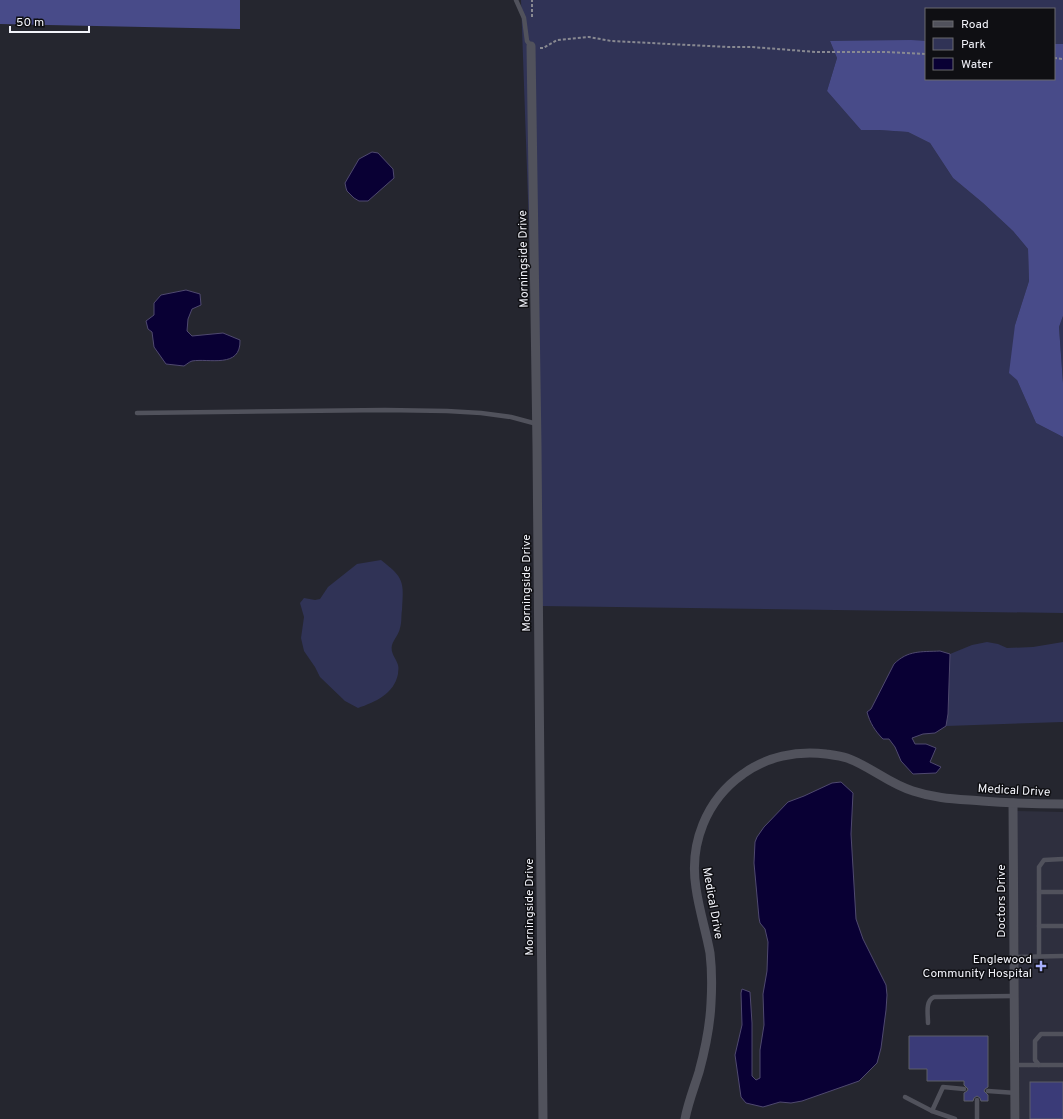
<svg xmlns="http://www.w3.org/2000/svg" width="1063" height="1119" viewBox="0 0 1063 1119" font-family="Overpass,sans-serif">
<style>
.built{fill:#2e2f3e}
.green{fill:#303356}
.forest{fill:#484b89}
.water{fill:#090034;stroke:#4f496f}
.building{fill:#3a3b78;stroke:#5c5e68}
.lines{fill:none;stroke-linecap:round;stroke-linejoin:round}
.path{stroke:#888991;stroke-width:2;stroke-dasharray:3 2;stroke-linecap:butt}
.lane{stroke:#51525c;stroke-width:4.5}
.street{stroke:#51525c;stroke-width:9}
.poi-dot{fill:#a8b0fc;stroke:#0f0f13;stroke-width:1.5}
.labels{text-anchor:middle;stroke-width:3;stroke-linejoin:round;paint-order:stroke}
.street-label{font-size:12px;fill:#f2f3fa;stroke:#0f0f13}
.poi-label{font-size:12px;fill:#f2f3fa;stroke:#0f0f13;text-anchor:end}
</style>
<rect width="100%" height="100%" fill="#25262f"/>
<path class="built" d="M1017,811L1063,812V1119H1020Z"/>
<g class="green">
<path d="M521,0H1063V44H1054V9H926V41H830L837,58L827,91L861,130H879L908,132L930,143L953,178L983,203L1013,231L1028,249L1029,281L1015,325L1017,380L1036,423L1063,437V613L541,606L535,397Z"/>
<path d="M1063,316V383L1059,327Z"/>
<path d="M381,560C404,578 404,581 402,610C401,615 402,622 400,628C399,634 394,639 392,645C390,653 396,658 398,665C399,668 398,671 398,674C394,694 375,702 358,708L345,701L320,677L315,667L304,651L301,638L304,617L300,603L304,598L315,600L320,599L328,587L357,564Z"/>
<path d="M987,642L998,644L1007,648L1033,647L1063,642V722L946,726L948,714L950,654L972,645Z"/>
</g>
<g class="forest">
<path d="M0,0H240V29L0,24Z"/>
<path d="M911,40L926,41V79H1054V44H1063V316L1059,327L1063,383V437L1036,423L1017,380L1009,373L1015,325L1029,281L1028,249L1013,231L983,203L953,178L930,143L908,132L879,130H861L827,91L837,58L830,41Z"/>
</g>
<g class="water">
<path d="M372,152L378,153L393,169L394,178L368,201H359L354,198L347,191L346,188L345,183L359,159Z"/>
<path d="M186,290L200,294L201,305L192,309L188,319L187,331L192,336L223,333L240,340C241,369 209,358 192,361C189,362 187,364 184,366L166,364L154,347L152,332L148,329L146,321L154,315V303L161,295Z"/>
<path d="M940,651L950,654L948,714L946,726L935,733L923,734L912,738L915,744H926L936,748L930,762L941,767L936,773L913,774L901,761L895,747L889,739H883C875,731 870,723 867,712L871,709L894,664C908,650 921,652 940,651Z"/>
<path d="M841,782L853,793L851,834L856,919L863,939L886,985L887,995L886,1010L881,1048L877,1063L859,1081L802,1101L791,1103L780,1102L763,1107L746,1103L741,1097L735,1055L742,1025L741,993L742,989L750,992L752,1023V1076L756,1080L760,1078V1050L764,1025L763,994L767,971L768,942L765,929L760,923L759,918L754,863L755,842L757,837L764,827L788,802L804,796L832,783Z"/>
</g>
<g class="building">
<path d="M909,1036H988V1087L985,1089L984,1091L988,1095V1101H981L980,1098L977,1096L974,1098L973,1101H964V1093L967,1091L968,1089L964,1085V1081H927V1069H909Z"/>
<rect x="1030" y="1082" width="33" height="37"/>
</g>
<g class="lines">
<g class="path">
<path d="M532,17V0"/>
<path d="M540,48H543L557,40L589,37L611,41L728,47H752L816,52H885L926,54"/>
<path d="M1054,58L1063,59"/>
</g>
<g class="lane">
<path d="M516,0L524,18L527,41L531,46"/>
<path d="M137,413L385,410L447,411L481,413L511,417L537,424"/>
<path d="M1039,892H1063"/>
<path d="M1039,926H1063"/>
<path d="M1039,956V867L1044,860L1063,859"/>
<path d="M1014,957L1063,956"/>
<path d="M928,1023C928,1014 925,1001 934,997L1014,996"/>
<path d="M1063,1034H1041L1035,1041V1060L1039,1065H1063"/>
<path d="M1015,1065H1039"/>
<path d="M988,1091L1016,1093"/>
<path d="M905,1097L932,1111"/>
<path d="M955,1119L932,1111L943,1087L964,1089"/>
<path d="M977,1119V1100"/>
</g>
<g class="street">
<path d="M531,46L537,446L543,1119"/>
<path d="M1013,803L1015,1119"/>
<path d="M685,1119C688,1103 694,1088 699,1072C705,1050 710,1026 711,1003C712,986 712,970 710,953C706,931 699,910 696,888C689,844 706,800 743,774C766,757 797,750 826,754C833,755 841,756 847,758C870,766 889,784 913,791C937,799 957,799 982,801C1009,803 1036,804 1063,804"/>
</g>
</g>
<path class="poi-dot" d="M1039 960h4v4h4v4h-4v4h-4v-4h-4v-4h4z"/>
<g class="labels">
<g class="street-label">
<text transform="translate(523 259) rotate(-91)" y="4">Morningside Drive</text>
<text transform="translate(526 583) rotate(-90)" y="4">Morningside Drive</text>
<text transform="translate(1014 790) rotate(3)" y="4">Medical Drive</text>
<text transform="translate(1001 901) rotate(-90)" y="4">Doctors Drive</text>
<text transform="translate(713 903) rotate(80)" y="4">Medical Drive</text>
<text transform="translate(529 907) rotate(-90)" y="4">Morningside Drive</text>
</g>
<g class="poi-label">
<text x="1032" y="963">Englewood<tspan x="1032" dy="14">Community Hospital</tspan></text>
</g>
</g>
<rect x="925" y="8" width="130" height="72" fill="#0f0f13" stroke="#6a6a6f"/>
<rect x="933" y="21" width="20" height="6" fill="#51525c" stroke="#6a6a6f"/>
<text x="961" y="28" font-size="12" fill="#f2f3fa">Road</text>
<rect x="933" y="38" width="20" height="12" fill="#303356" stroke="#6a6a6f"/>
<text x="961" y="48" font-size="12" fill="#f2f3fa">Park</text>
<rect x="933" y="58" width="20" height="12" fill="#090034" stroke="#6a6a6f"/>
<text x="961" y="68" font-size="12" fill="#f2f3fa">Water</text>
<path d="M10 26v6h79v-6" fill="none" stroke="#f2f3fa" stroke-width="2"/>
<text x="16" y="26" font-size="12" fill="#f2f3fa" stroke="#0f0f13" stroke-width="3" paint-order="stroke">50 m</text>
</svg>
